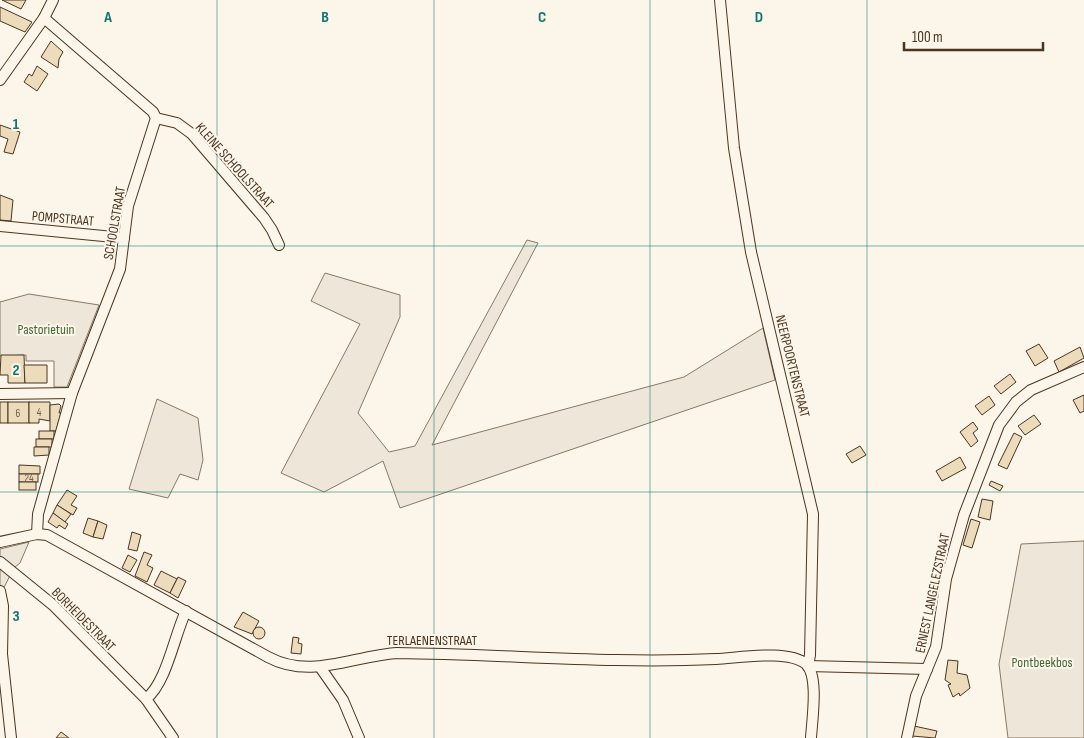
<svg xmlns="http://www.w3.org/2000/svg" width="1084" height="738" viewBox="0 0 1084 738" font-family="'Sofia Sans Condensed',sans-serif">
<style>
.green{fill:#ede6d9;stroke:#887966}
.parking{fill:#ede7d9;stroke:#887966}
.building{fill:#ecdcbc;stroke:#4a3520}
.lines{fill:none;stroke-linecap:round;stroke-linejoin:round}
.minor-casing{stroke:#4a3520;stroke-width:12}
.minor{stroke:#fbf6e9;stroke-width:10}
.grid{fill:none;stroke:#0f766e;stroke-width:1;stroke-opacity:0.55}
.labels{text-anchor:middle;stroke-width:4;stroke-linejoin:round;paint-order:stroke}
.number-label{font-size:11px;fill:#725f47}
.street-label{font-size:14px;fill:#4a3520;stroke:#fbf6e9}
.park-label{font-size:14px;fill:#436837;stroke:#fbf6e9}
.grid-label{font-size:16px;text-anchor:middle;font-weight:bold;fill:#0f766e;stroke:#fbf6e9;stroke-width:4;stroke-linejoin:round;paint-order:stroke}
</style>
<rect width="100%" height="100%" fill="#fbf6e9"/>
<g class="green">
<path d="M527,240L538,243L432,445L684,377L763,328L775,380L400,508L383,461L324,492L281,473L360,324L311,301L325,273L400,295V317L358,413L389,452L415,446Z"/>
<path d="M29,294L99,305L67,387H54V361H26V355L0,356V302Z"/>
<path d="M157,399L198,418L203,460L198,480L180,474L168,498L129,489Z"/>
<path d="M1084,541V738H1008L999,664L1021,544Z"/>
</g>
<path class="parking" d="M29,542L20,563L14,568L2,591L0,586V549Z"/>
<g class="building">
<path d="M2,0H26L21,9Z"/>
<path d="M0,7L32,22L25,32L0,21Z"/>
<path d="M51,41L63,52L59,59L58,68L41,57Z"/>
<path d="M37,66L48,74L37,91L24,82L29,74L32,76Z"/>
<path d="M0,125L20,132L13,154L4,152L8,139L0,136Z"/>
<path d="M0,195L13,200L11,221L0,220Z"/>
<path d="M1039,344L1048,358L1035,366L1026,351Z"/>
<path d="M1080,347L1084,358L1059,372L1054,361Z"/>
<path d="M1,355H24L25,383H8V375H0Z"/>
<path d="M24,365H47V383H25Z"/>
<path d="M1010,374L1016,382L1001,394L994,386Z"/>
<path d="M1084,395V411L1080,413L1073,400Z"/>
<path d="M989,396L995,405L982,415L975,406Z"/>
<rect x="0" y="402" width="8" height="21"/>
<rect x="8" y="402" width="21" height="21"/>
<path d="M29,402H50V421L39,419V423H29Z"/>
<path d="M59,404L61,406L59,413H61L56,431H50V405Z"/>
<path d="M1034,415L1041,424L1025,435L1018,426Z"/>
<path d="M973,422L978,429L973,433L978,441L971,447L960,432Z"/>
<rect x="39" y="431" width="15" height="8"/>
<path d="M1014,433L1022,437L1007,469L998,465Z"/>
<rect x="36" y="439" width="16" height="8"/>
<path d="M860,446L866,455L852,463L846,454Z"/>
<path d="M34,447H49V455L34,456Z"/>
<path d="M960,457L966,468L942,481L936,471Z"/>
<path d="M19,465L40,466V474H19Z"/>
<rect x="19" y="474" width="19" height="8"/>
<path d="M991,481L1003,486L1000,491L989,485Z"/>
<rect x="19" y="482" width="17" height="8"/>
<path d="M67,490L77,496L71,505L77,508L73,515L57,505Z"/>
<path d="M982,499L993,501L990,520L978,517Z"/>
<path d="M57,505L71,514L65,522L53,513Z"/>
<path d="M53,513L68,524L65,529L59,525L57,528L48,522Z"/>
<path d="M88,518L98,521L93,537L83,533Z"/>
<path d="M971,519L980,522L972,548L963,545Z"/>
<path d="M98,521L107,525L103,539L93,537Z"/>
<path d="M132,532L141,535L137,551L128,549Z"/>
<path d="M144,552L152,555L147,565L153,568L147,582L135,576Z"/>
<path d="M128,555L137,560L130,572L122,568Z"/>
<path d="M161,571L177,579L170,593L154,585Z"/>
<path d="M178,577L186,581L178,598L170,593Z"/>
<path d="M243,612L259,621L252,634L234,627Z"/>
<circle cx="259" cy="633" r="6"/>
<path d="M293,637L299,638L298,643L302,644L301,654L291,653Z"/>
<path d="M948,660L958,661L957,673L967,675L970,688L960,696L959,693L953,697L948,685L951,684L945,680Z"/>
<path d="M914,726L937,731L935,738L912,736Z"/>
<path d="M61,732L69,738H56Z"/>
</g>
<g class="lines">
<g class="minor-casing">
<g id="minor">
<path d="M720,0L734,148L751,252L813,514L810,655L808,666"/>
<path d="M0,80L44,18L53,0"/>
<path d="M156,118L177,123L192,134L264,218L272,230L279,245"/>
<path d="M0,226L124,238"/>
<path d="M0,394L72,393"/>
<path d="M37,534L38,514L72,393L120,269L128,206L156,118L153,112L44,18"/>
<path d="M0,542L37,534L47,535L268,657C311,680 352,656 397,653C503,654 610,664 716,659C739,658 788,649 806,664C819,676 812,720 811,738"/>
<path d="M0,562L53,605L146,699L173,738"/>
<path d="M0,591L3,606L2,654L11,738"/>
<path d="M808,666L927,669"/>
<path d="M320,667L343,700L359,738"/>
<path d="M146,699C167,682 174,636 186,611"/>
<path d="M907,738L916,696L936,647L946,579L964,515L999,425L1016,402L1031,390L1084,367"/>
</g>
</g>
<use href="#minor" class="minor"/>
</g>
<path class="grid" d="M217,0V738M434,0V738M650,0V738M867,0V738M0,246H1084M0,492H1084"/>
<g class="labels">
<g class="number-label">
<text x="39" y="416">4</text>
<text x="18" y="417">6</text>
<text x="29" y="482">24</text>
</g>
<g class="street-label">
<text transform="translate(235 165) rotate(48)" y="5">KLEINE SCHOOLSTRAAT</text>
<text transform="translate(63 218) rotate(5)" y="5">POMPSTRAAT</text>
<text transform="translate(114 223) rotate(-80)" y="5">SCHOOLSTRAAT</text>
<text transform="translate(793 366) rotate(76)" y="5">NEERPOORTENSTRAAT</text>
<text transform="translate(932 593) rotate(-78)" y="5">ERNEST LANGELEZSTRAAT</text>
<text transform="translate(84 619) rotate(45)" y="5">BORHEIDESTRAAT</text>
<text x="432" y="645">TERLAENENSTRAAT</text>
</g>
<g class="park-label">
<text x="46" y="334">Pastorietuin</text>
<text x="1042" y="667">Pontbeekbos</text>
</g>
</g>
<g class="grid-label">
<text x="108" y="22">A</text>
<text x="325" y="22">B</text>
<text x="542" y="22">C</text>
<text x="759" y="22">D</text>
<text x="16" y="129">1</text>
<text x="16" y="375">2</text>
<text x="16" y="621">3</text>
</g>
<path d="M904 42v8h139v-8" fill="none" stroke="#4a3520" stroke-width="2.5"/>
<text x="912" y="42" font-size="15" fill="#4a3520" stroke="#fbf6e9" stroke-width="4" paint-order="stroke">100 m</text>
</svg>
